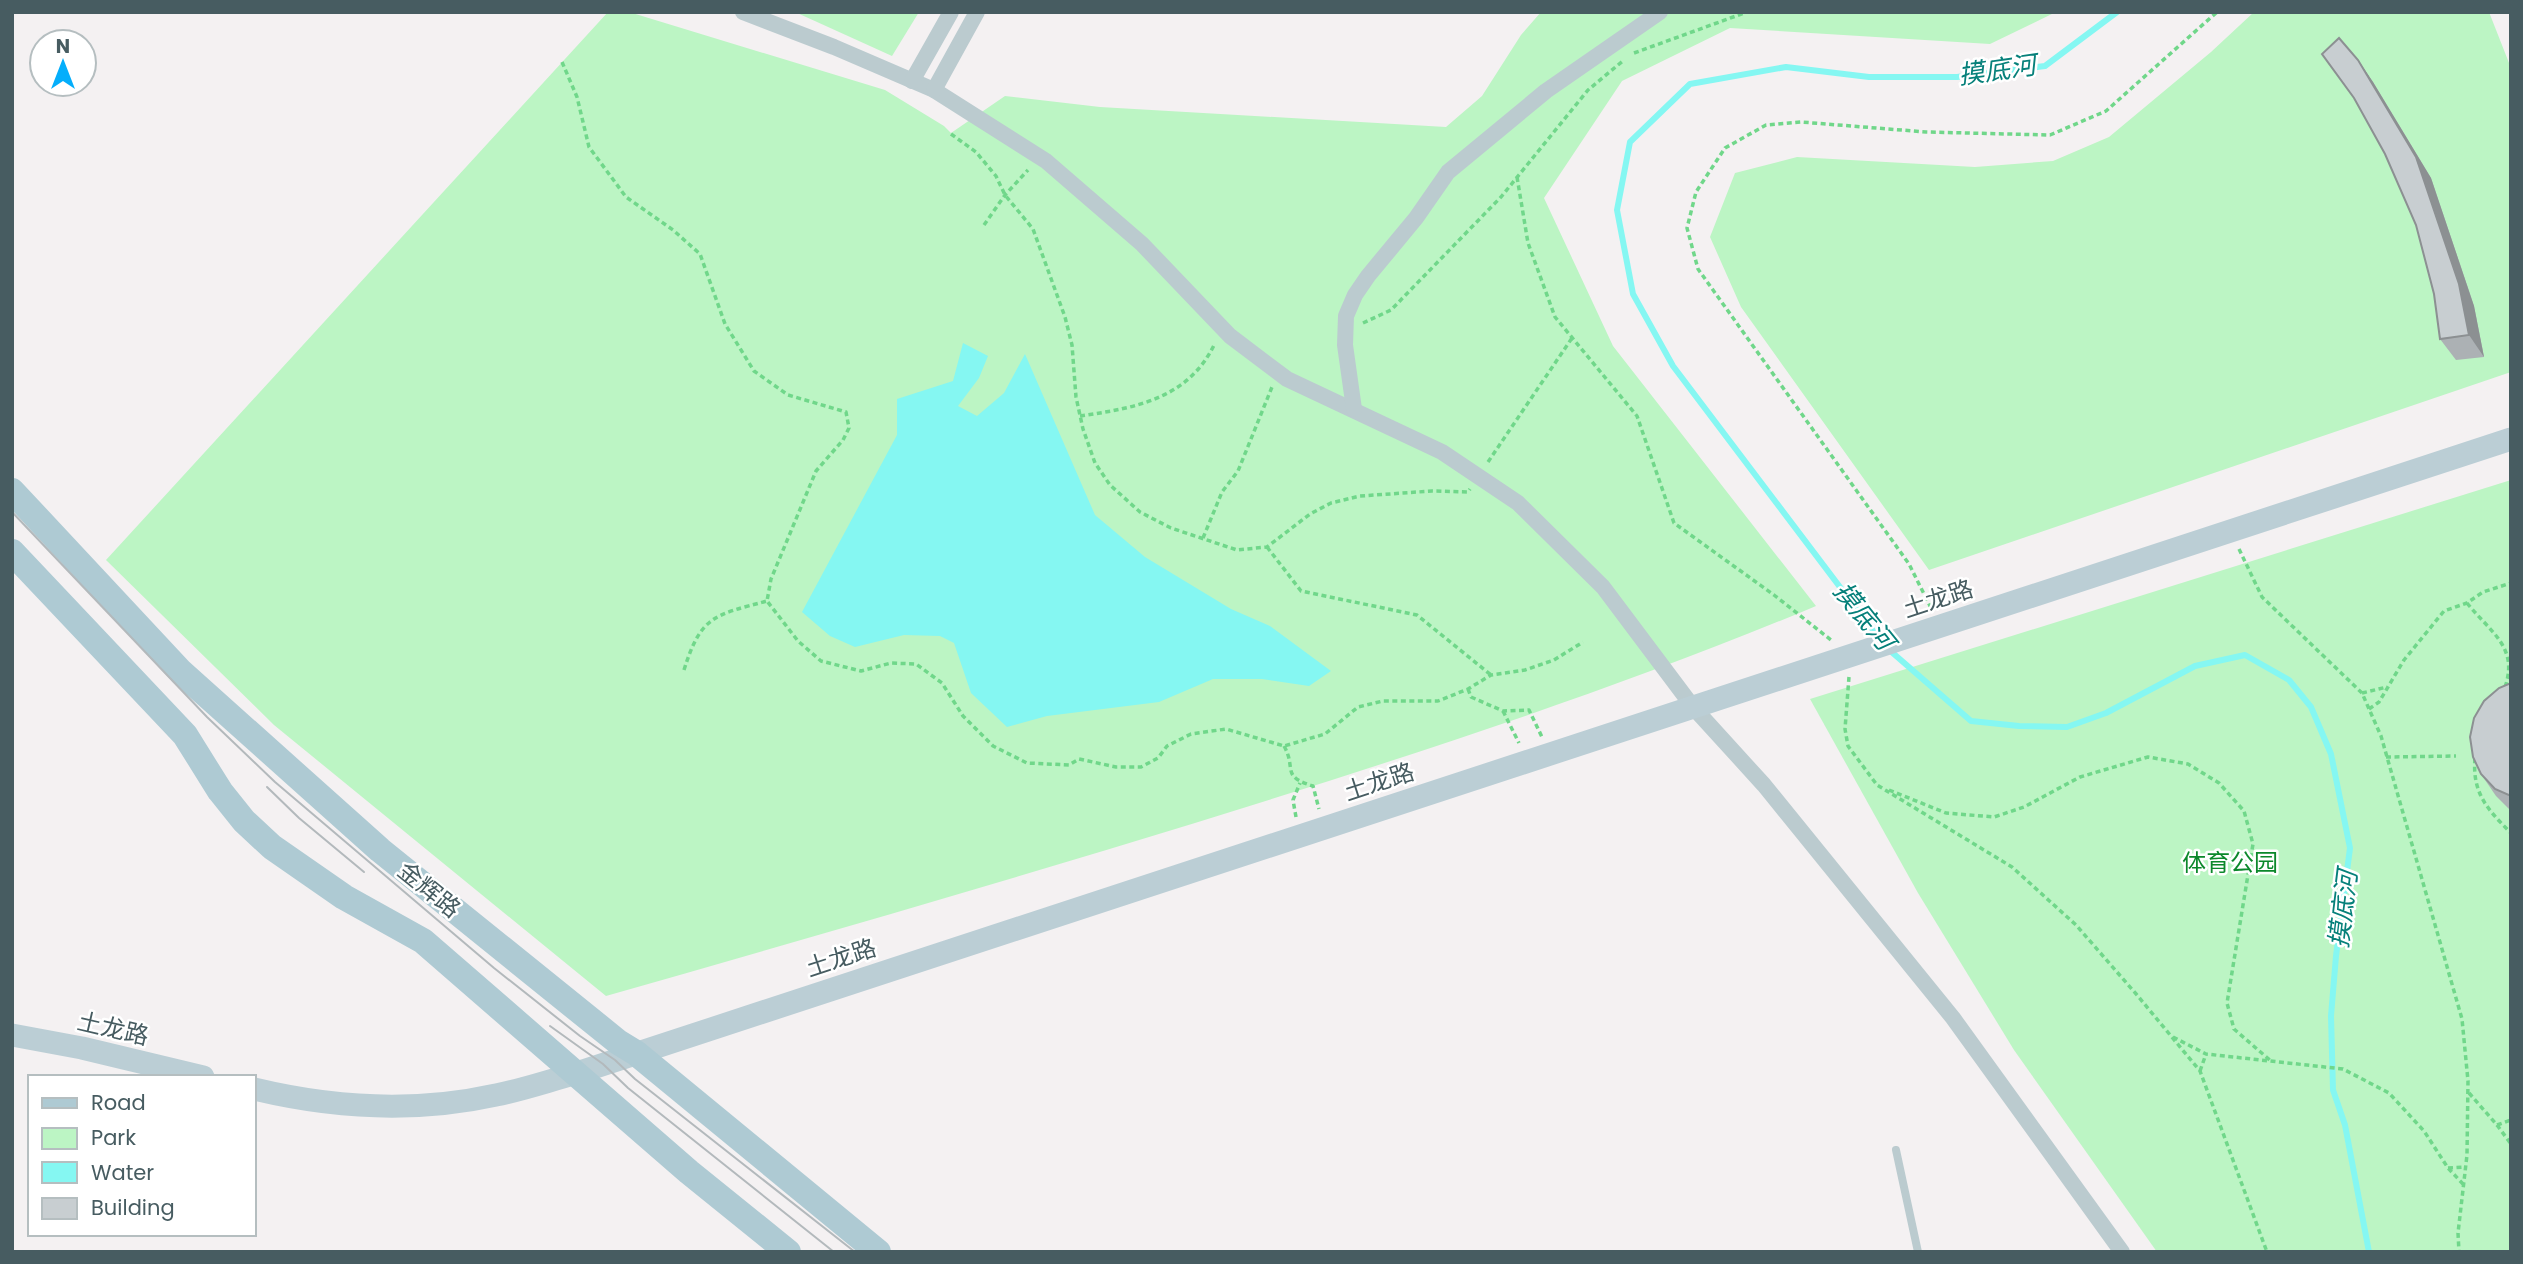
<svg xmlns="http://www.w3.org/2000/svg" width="2523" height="1264" viewBox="0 0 2523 1264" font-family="Poppins,'Noto Sans SC',sans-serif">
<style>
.green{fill:#bcf5c4}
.water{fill:#85f7f2}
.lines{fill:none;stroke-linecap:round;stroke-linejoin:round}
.stream{stroke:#85f7f2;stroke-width:6}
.path{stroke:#70d78a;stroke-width:3.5;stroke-dasharray:5 3.5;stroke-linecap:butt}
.lane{stroke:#bbcbcf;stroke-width:8}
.street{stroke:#bbcbcf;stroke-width:16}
.secondary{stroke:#bbced5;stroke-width:23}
.primary{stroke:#aecad3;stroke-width:26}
.tram{stroke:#b3b9bc;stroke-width:2}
.wall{fill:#acb1b4}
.shaded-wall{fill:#8c9092}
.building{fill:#c8ced1;stroke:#8c9092;stroke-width:2}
.labels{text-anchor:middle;stroke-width:5;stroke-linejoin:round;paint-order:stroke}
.street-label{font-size:24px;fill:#475c61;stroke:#fff}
.park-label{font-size:24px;fill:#0c882b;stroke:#fff}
.water-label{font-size:26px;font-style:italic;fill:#06807a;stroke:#fff}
</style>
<rect width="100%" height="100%" fill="#f4f1f2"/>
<g class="green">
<path d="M608,12H629L885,90L944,126L951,133L1005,96L1100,107L1446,127L1482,96L1521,35L1541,12H2056L1990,44L1730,28L1622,81L1544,198L1613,346L1816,606C1613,691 1404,758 1195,823C999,883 803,940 606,996L274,725L106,560Z"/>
<path d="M795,12H919L892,56Z"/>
<path d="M2254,12H2489L2511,68V372L1929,570L1741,307L1710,237L1735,173L1797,157L1975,167L2053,161L2109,137L2211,52Z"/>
<path d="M2511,480V1252H2157L2014,1050L1918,893L1810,699Z"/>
</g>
<path class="water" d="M963,343L988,356L979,378L958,406L977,416L1004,393L1025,354L1095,515L1145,557L1231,609L1270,626L1331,671L1309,686L1262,679H1213L1159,702L1047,716L1007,727L971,693L954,643L940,636L904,635L855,647L830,636L802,612L897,435V399L953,381Z"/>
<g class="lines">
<g class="stream">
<path d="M1880,640L1673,366L1633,294L1617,210L1630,142L1690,84L1786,67L1869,77H1957L2045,66L2117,12"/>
<path d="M1887,648L1971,721L2019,726L2067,727L2106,713L2195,666L2245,655L2289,680L2311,707L2331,754L2350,848L2336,956L2331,1016L2333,1090L2345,1125L2369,1252"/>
</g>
<g class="path">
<path d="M1634,53L1747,12"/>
<path d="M562,62L577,97L589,147L626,197L673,230L700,254L725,324L754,371L788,395L846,412L849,428L843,440L816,471L771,579L767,601L798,641L821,661L861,671L891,663L916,664L942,683L963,716L993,746L1027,763L1069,765L1079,759L1116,767H1141L1158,758L1167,746L1191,734L1226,729L1284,746L1325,734L1358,707L1383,701H1438L1468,689L1491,675L1525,670L1554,660L1583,642"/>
<path d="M951,134L976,152L996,176L1005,195L1033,229L1065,317L1072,345L1076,397L1083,429L1095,463L1110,485L1140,512L1171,528L1237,550L1267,547L1310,514L1331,503L1360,496L1432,491L1468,492L1470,489"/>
<path d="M1517,177L1528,243L1555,317L1637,416L1674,523L1774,595L1831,640"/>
<path d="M984,225L1005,195L1028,170"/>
<path d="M1363,323L1391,310L1501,197L1588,90L1624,60"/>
<path d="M1080,416C1135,408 1189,399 1215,343"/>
<path d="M1488,462L1572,338"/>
<path d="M1203,538L1222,492L1238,471L1272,387"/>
<path d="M1267,547L1301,591L1417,615L1491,675"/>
<path d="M2239,549L2262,597L2362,693L2381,736L2462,1019L2468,1081L2467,1155L2458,1233L2459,1252"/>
<path d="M2467,603C2490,632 2519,647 2505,687"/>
<path d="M1931,608L1909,564L1698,269L1687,228L1696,192L1725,148L1766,125L1801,122L1926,132L2050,135L2106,111L2217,12"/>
<path d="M684,670C701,615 715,615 767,601"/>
<path d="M1849,677L1845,729L1848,746L1877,785L2012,867L2076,925L2137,995L2200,1071L2267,1252"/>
<path d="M1468,689L1471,697L1503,711L1529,710L1542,737"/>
<path d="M2362,693L2387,687"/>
<path d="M2369,709L2379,702L2404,660L2444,611L2467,603L2483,592L2511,583"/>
<path d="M1503,711L1519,743"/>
<path d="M1284,746C1297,769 1280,776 1313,786L1319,809"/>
<path d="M2386,757L2456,756"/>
<path d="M2475,758C2472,793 2487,809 2511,833"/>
<path d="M1889,790L1946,813L1994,817L2024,807L2080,777L2148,757L2188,764L2219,783L2244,811L2253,844L2227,1003L2234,1029L2272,1062"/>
<path d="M1296,817L1293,800L1300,783"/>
<path d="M2173,1037L2206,1054L2343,1069L2389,1093L2424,1131L2448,1168L2463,1184"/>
<path d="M2200,1071L2206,1054"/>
<path d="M2469,1093L2497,1125L2511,1120"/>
<path d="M2497,1125L2511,1144"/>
<path d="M2448,1168L2465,1167"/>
</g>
<path class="lane" d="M1896,1150L1918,1252"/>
<g class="street">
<path d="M743,12L834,47L934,90L1046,161L1142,244L1230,336L1287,379L1442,452L1518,503L1603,587L1693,707L1764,785L1953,1018L2122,1252"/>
<path d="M912,81L951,12"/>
<path d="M934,90L977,12"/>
<path d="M1354,409L1345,345L1346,316L1355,295L1368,276L1416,218L1448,172L1546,91L1660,12"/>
</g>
<g class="secondary">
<path d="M12,1035L82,1048L203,1077"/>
<path d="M254,1089C333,1108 415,1113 496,1095C522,1090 548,1081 574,1074L2511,439"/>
</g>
<g class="primary">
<path d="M12,491L181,672L380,850L618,1042L636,1053L878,1252"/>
<path d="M12,552L185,735L220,791L244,821L272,847L344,897L423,941L689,1172L788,1252"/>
</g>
<g class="tram">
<path d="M12,512L207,717L275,782L494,968L580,1036L615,1060L635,1079L855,1252"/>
<path d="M267,787L299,818L364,872"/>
<path d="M550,1026L603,1064L628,1088L834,1252"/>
</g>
</g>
<g class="wall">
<path d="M2358,60L2373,82L2431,178L2474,306L2484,357L2456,360L2440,339L2434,294L2416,225Z"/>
<path d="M2511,683V811L2496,796L2481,774Z"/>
</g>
<path class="shaded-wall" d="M2358,60L2373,82L2431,178L2474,306L2484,357L2469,335Z"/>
<g class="building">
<path d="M2339,38L2358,60L2416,157L2459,284L2469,335L2440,339L2434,294L2416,225L2385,154L2354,98L2322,54Z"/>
<path d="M2511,683V796L2495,789L2481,774L2473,757L2470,737L2474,718L2484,701L2499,688Z"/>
</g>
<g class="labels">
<g class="street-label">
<text transform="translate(1938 599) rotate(-18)" y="8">土龙路</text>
<text transform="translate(1379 782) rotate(-18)" y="8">土龙路</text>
<text transform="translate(429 890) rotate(39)" y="8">金辉路</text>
<text transform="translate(841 958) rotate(-18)" y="8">土龙路</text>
<text transform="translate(113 1029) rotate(13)" y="8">土龙路</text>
</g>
<g class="park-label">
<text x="2230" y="871">体育公园</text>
</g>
<g class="water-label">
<text transform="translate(1997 70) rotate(-8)" y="9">摸底河</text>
<text transform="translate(1864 616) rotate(51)" y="9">摸底河</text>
<text transform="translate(2343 909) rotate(-83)" y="9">摸底河</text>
</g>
</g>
<rect width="2523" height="1264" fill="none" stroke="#475c61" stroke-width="28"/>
<rect x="28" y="1075" width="228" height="161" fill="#ffffff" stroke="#b5bec0" stroke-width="2"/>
<rect x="42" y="1098" width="35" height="10" fill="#aecad3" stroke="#b5bec0" stroke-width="2"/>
<text x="91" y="1110" font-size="21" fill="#475c61">Road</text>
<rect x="42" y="1128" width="35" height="21" fill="#bcf5c4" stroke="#b5bec0" stroke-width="2"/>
<text x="91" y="1145" font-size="21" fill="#475c61">Park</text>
<rect x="42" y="1162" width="35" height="21" fill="#85f7f2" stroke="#b5bec0" stroke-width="2"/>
<text x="91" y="1180" font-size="21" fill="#475c61">Water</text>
<rect x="42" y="1198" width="35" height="21" fill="#c8ced1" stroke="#b5bec0" stroke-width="2"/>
<text x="91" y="1215" font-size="21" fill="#475c61">Building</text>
<g transform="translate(63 63)"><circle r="33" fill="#ffffff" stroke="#b5bec0" stroke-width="2"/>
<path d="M0-5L12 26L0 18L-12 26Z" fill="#04aefb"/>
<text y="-10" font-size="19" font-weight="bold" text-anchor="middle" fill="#475c61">N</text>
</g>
</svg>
